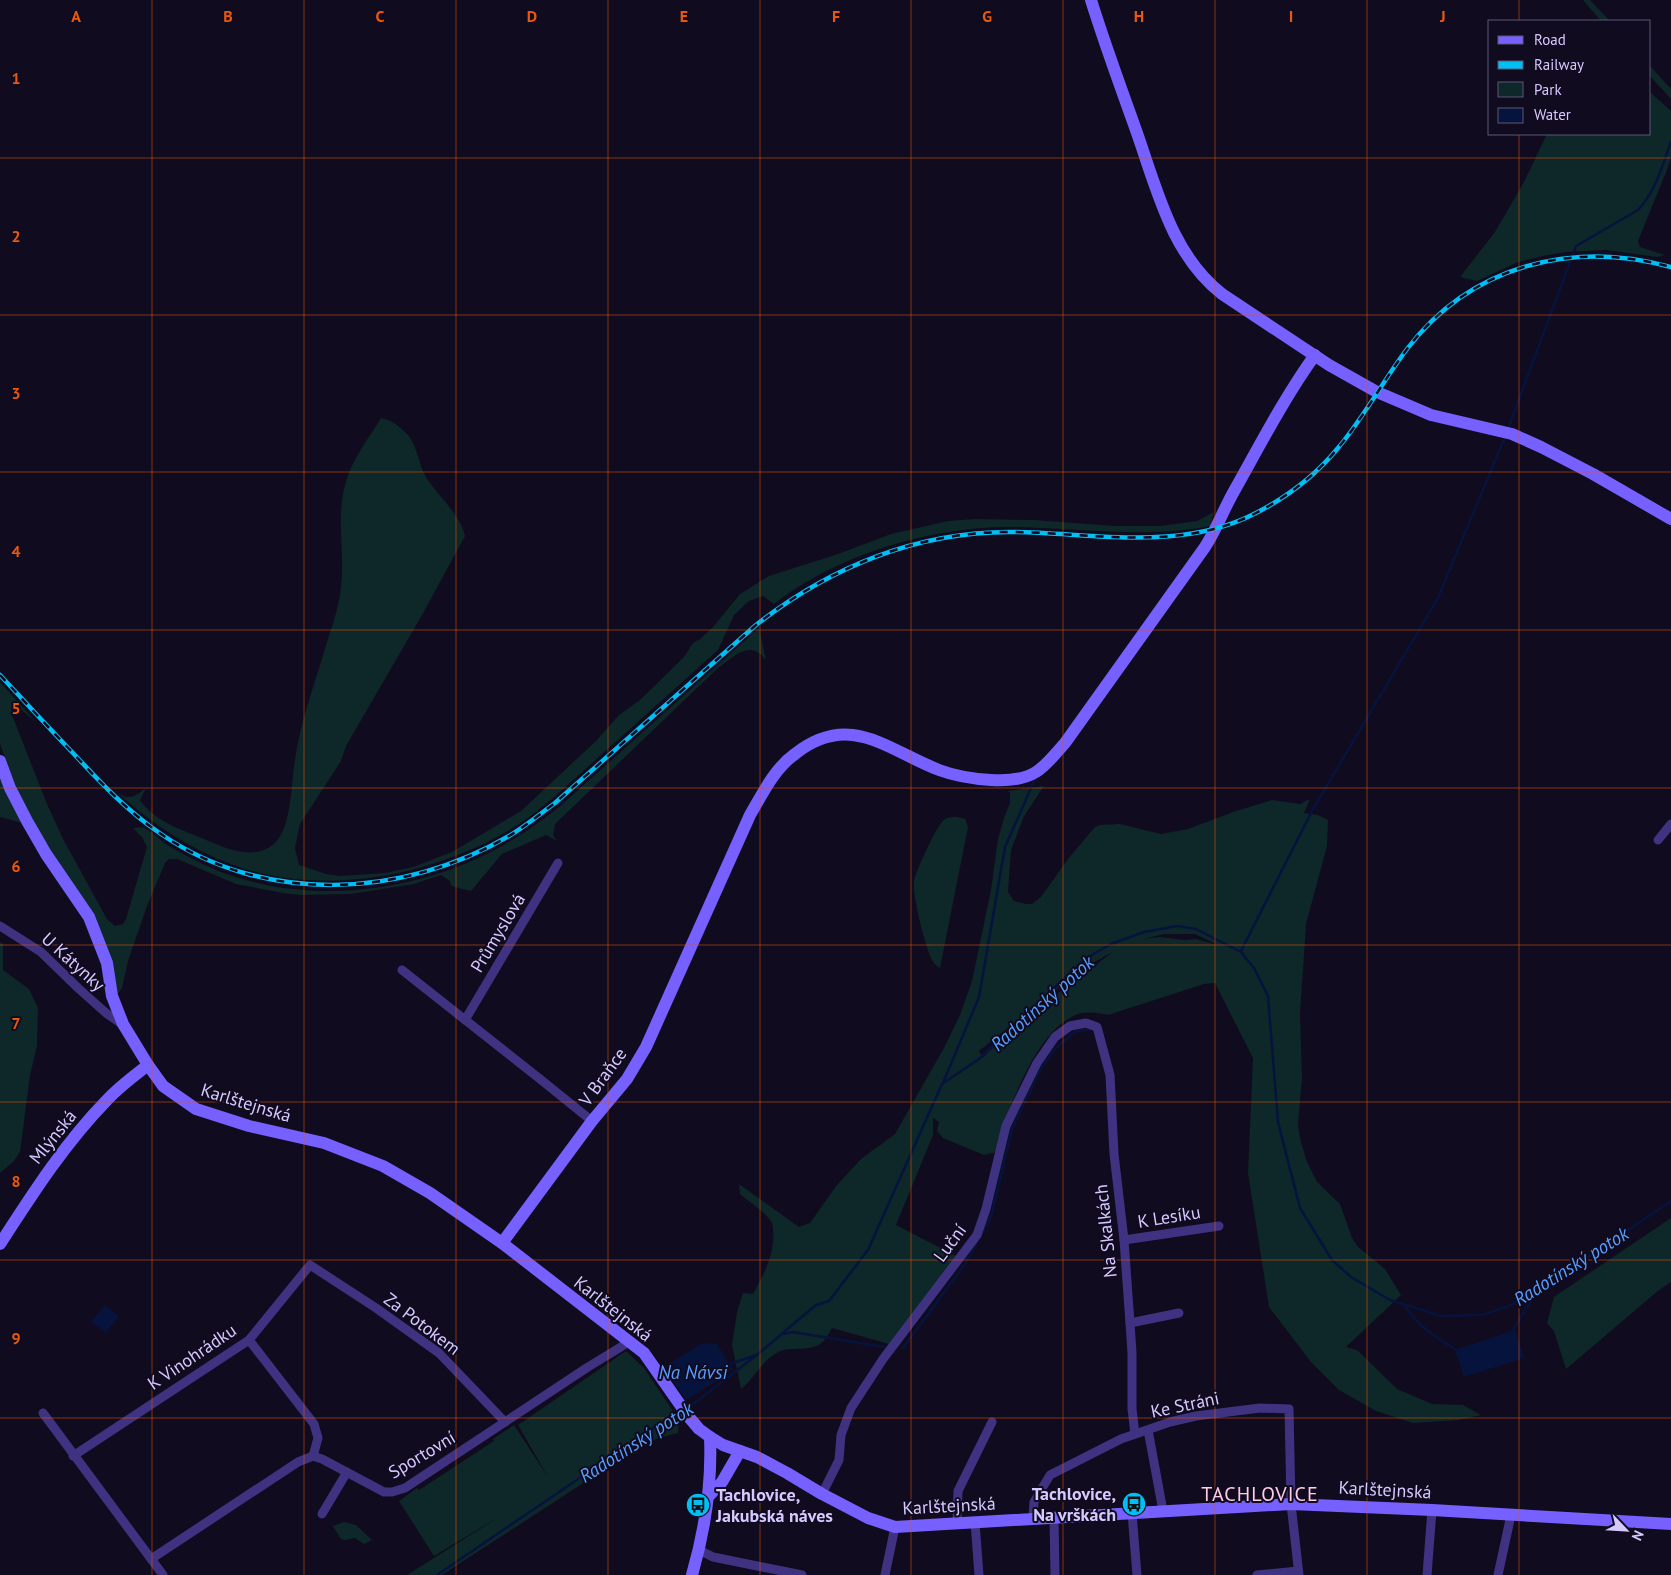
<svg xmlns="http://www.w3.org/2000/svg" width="1671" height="1575" viewBox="0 0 1671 1575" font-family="'PT Sans',sans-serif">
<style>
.green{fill:#0e2729;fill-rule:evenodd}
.water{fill:#06143d}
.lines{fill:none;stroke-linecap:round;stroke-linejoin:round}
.stream{stroke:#06143d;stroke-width:2.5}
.street{stroke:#3f3381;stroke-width:9}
.secondary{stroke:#7660ff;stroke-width:12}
.rail-casing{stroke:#00bff4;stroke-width:4.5}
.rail{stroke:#110b1f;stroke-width:2.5;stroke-dasharray:8;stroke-linecap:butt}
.grid{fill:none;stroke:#e8590c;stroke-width:1;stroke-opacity:0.55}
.labels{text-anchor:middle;stroke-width:4;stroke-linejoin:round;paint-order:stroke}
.street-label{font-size:18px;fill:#d5c9ff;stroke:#110b1f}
.poi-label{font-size:18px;font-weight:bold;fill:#d5c9ff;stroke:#110b1f;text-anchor:end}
.water-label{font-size:19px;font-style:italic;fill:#579eff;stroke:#110b1f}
.quarter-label{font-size:20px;letter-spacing:1px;fill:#ffcbe6;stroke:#110b1f}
.grid-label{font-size:16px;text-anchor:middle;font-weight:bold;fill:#e8590c;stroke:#110b1f;stroke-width:4;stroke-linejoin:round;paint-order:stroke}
</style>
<rect width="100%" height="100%" fill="#110b1f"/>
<g class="green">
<path d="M1583,0H1590L1610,21H1601Z"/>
<path d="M1650,66L1671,89V99L1650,76Z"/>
<path d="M1650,92L1671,111V157L1668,167L1638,241L1640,247L1665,255L1657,257L1606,250L1566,252L1543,256L1518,262L1477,281L1460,277L1495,232L1524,182L1547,134H1650Z"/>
<path d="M381,418C392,420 399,426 407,434C418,446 418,464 426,477C438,496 460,514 465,536L422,615L346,746L341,761L300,824L295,848L299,865L326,874L340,876L385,873L413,867L452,852L521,811L596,741L619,715L640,700L684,657L693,643L700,639L713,627L740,594L769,576L838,554L891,534L948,521L976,519L1034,520L1115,526H1161L1197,521L1214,512L1210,526C1145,539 1079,528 1013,527C932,526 838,554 774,604L763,596L749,601L734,615L718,650L552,799C537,811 522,823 506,832C422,880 309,899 218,859C178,842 144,817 112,788C126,801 132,799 146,788L140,800C154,821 182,830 204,839C225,848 255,862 275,843C291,827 291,788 294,767C299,724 315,684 327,642C333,624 339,606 341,587C345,554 336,518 345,485C351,461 368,439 381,418Z"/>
<path d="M759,628L766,660C749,639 736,656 718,668L555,824L553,835L557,841L546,835L502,854L471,891L451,886L450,881L441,875L414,884L351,894L300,895L283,893L236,884L177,859H169L165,863L147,906L128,961L122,988L117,995L112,962L32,818L15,785L0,744V682L36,722L19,708H13L12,715L47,804L63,839L107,919L115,926L123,924L126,919L147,847L142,837L133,828C136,828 141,827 144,828C153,832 161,841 169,846C184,855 200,863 216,870C311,908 426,892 512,840C529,830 544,818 559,807Z"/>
<path d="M0,777L22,823L0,817Z"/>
<path d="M1044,786L1024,816L1011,850L1008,892L1014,901L1026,904H1032L1041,897L1068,859L1094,828L1099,825L1120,824L1161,834L1188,829L1233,812L1272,800L1300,804L1310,799L1304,813L1318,815L1328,820L1327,846L1306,924L1300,1014L1302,1078L1298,1124L1300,1139L1307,1162L1317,1182L1340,1204L1352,1238L1358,1247L1385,1269L1401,1295L1346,1347L1357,1350L1397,1389L1432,1404L1463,1405L1481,1415L1458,1420L1413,1423L1376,1411L1339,1390L1311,1362L1269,1307L1248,1173L1253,1058L1215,983L1204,984L1108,1015C1100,1013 1086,1011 1078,1014C1035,1030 1007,1111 997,1152L984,1155L943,1138L937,1131L939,1122L933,1118V1135L896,1225L958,1257L889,1344L832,1328C822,1348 815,1348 794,1349C791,1349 786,1349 783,1350C762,1358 757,1376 741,1389L732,1345L737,1312L743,1293L753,1294C764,1274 775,1254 773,1231C773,1228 773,1226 772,1223C769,1215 747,1200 740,1194L739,1184L799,1227L810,1223L837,1185L861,1159L895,1134L944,1048L960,1015L972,981L991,890L998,839L1004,818L1010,803V793L1008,791ZM1164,934H1195L1218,945L1196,939L1184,940L1160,937L1144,939ZM1113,952L1030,1014L988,1052L983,1058L979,1051L1085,967Z"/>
<path d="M957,817L965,819L968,827L940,968C937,966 936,966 934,963C926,953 912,894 914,881C916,871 936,827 943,821C946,817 952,817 957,817Z"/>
<path d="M0,942L3,944V970L29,989L38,1008L37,1046L30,1075L20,1152L14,1161L0,1173Z"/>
<path d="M1671,1218V1282L1659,1290L1566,1369L1554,1331L1547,1323L1554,1297Z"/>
<path d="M626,1351L644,1368L673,1411L679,1421L678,1433L658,1438L628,1454L442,1575H407L502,1515L434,1556L399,1501L417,1488L419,1490L494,1441L493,1439L514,1425L548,1477L518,1425Z"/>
<path d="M344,1522L356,1525L372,1540L364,1544L355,1538L345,1540L341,1539L333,1526Z"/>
</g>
<g class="water">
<path d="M105,1305L119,1316L106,1333L91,1322Z"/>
<path d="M1515,1330L1524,1358L1464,1377L1455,1350Z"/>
<path d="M703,1343L717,1344L732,1369L726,1375L686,1400L664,1367Z"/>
</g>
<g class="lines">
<g class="stream">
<path d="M1508,429L1576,246L1638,210C1656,191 1662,166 1671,142"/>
<path d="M1241,951L1313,809L1437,600L1505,437"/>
<path d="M943,1083L979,997L1005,847L1036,777"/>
<path d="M1405,1306C1418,1326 1436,1338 1457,1350"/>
<path d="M1511,1333L1536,1293"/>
<path d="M784,1334L793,1332L884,1347"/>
<path d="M903,1348L965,1264L991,1217L1012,1129L1041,1068L1056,1048L1076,1031L1090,1030"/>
<path d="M727,1365L757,1355"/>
<path d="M687,1409L758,1354L816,1305L829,1301L868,1250L942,1084L979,1059L1085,959L1111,944L1144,932L1177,926L1196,929L1241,952L1254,968L1268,996L1278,1122L1300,1208L1332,1260L1351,1277L1390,1300L1441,1316L1482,1315L1509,1306L1537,1292L1671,1201"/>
<path d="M437,1575L662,1422L680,1413"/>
</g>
<g class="street">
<path d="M1658,840L1671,824"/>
<path d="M0,926L41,952L78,988L106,1013L122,1024"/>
<path d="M402,970L540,1079L592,1121"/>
<path d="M465,1020L558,863"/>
<path d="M1124,1240L1219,1226"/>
<path d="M1130,1323L1179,1313"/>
<path d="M249,1340L314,1424L318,1438L313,1456"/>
<path d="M43,1413L163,1575"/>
<path d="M1148,1430L1163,1511"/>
<path d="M73,1456L249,1340L310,1265L376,1308L439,1353L505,1422"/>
<path d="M822,1494L839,1460L841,1435L851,1408L883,1359L977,1235L986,1209L1006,1126L1037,1063L1055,1037L1070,1026L1086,1023L1097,1027L1110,1075L1114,1154L1124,1240L1130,1323L1132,1353V1409L1135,1434"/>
<path d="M1132,1513L1137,1575"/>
<path d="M322,1514L347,1472"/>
<path d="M1054,1517L1055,1575"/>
<path d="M1033,1518L1034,1502L1050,1475L1121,1439L1170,1422L1196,1416L1260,1408L1289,1409L1291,1504L1299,1575"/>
<path d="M975,1522L979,1575"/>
<path d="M957,1523L958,1491L992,1422"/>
<path d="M699,1550L713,1557L802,1575"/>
<path d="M151,1559L298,1462L313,1456L322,1459L384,1492H392L405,1488L588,1367L629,1342"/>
<path d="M885,1575L895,1527"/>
<path d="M1257,1575L1298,1571"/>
<path d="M1427,1575L1432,1510"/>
<path d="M1498,1575L1511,1515"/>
</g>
<g class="secondary">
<path d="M1091,0C1105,45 1121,88 1137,133C1157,190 1172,255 1222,294L1329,365L1377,392L1431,415L1512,434L1541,447L1593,474L1671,519"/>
<path d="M0,761L10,788L27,821L46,854L89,917L107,963L112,996L123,1024L148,1065L163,1086L196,1109L249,1126L324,1143L383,1166L430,1193L502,1243L644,1353L688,1416L699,1429L710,1437L723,1445L757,1457L787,1473L822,1494L868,1518L895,1527L1291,1504L1432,1510L1671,1524"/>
<path d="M502,1243L592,1121L627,1079L646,1047L750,815C763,793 774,769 795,754C850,711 887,750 939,770C955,776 974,779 991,780C1006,781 1023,780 1036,772C1047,765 1056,753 1065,743L1205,547C1216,530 1223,511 1233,493C1259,447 1284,398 1315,355"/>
<path d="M0,1244C33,1193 65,1143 107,1100C119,1087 134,1076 148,1065"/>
<path d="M708,1497L722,1482L740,1451"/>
<path d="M692,1575C705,1530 712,1484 710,1437"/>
</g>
<g class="rail-casing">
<path id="rail" d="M0,675C24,701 48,727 72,752C100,782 127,811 161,834C264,905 403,898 509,836C526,826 540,814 555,803L756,625C830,567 918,531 1013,532C1094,533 1181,552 1256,513C1287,497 1316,475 1338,448C1364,417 1383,381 1407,349C1471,265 1572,240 1671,267"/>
</g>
<use href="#rail" class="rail"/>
</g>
<path class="grid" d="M152,0V1575M304,0V1575M456,0V1575M608,0V1575M760,0V1575M911,0V1575M1063,0V1575M1215,0V1575M1367,0V1575M1519,0V21M1519,134V1575M0,158H1671M0,315H1671M0,472H1671M0,630H1671M0,788H1671M0,945H1671M0,1102H1671M0,1260H1671M0,1418H1671"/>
<defs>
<g id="bus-disc" transform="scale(1.25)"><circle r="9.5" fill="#00bff4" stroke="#110b1f"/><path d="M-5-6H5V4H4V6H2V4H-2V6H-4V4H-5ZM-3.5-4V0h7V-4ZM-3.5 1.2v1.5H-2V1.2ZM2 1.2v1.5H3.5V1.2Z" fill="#111"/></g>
</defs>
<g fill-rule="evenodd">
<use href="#bus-disc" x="1134" y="1504"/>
<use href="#bus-disc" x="698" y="1505"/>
</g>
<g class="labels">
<g class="street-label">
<text transform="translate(498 933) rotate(-59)" y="6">Průmyslová</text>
<text transform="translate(73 962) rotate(42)" y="6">U Kátynky</text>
<text transform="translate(603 1077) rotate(-54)" y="6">V Braňce</text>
<text transform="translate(246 1103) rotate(17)" y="6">Karlštejnská</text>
<text transform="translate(53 1137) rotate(-51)" y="6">Mlýnská</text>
<text transform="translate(1169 1217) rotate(-9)" y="6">K Lesíku</text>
<text transform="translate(1106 1231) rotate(-96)" y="6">Na Skalkách</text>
<text transform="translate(950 1243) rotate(-54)" y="6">Luční</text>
<text transform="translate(613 1309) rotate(38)" y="6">Karlštejnská</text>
<text transform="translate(422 1324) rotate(37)" y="6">Za Potokem</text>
<text transform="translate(192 1357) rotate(-34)" y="6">K Vinohrádku</text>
<text transform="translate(1185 1405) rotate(-12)" y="6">Ke Stráni</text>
<text transform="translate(422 1455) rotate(-31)" y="6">Sportovní</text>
<text transform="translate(1385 1490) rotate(3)" y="6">Karlštejnská</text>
<text transform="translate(949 1506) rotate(-3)" y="6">Karlštejnská</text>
</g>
<g class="poi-label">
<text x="1116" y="1500">Tachlovice,<tspan x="1116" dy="21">Na vrškách</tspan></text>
<text x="716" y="1501" text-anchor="start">Tachlovice,<tspan x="716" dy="21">Jakubská náves</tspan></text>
</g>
<g class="water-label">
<text transform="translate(1042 1003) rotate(-42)" y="7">Radotínský potok</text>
<text transform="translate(1571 1266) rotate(-32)" y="7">Radotínský potok</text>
<text x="693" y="1379">Na Návsi</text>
<text transform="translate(636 1442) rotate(-33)" y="7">Radotínský potok</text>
</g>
<g class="quarter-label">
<text x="1260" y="1501">TACHLOVICE</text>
</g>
</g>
<g class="grid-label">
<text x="76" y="22">A</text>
<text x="228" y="22">B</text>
<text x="380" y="22">C</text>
<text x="532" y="22">D</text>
<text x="684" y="22">E</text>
<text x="836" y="22">F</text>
<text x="987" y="22">G</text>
<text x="1139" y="22">H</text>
<text x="1291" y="22">I</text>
<text x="1443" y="22">J</text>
<text x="16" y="84">1</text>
<text x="16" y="242">2</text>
<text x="16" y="399">3</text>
<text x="16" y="557">4</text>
<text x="16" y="714">5</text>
<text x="16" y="872">6</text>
<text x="16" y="1029">7</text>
<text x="16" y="1187">8</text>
<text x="16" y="1344">9</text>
</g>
<rect x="1488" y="20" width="162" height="115" fill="#110b1f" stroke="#5f5779"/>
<rect x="1498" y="36" width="25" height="8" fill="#7660ff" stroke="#5f5779"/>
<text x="1534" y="45" font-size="15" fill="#d5c9ff">Road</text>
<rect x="1498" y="61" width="25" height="8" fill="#00bff4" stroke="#5f5779"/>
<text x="1534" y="70" font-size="15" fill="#d5c9ff">Railway</text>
<rect x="1498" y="82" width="25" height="15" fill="#0e2729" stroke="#5f5779"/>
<text x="1534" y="95" font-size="15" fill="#d5c9ff">Park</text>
<rect x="1498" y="108" width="25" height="15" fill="#06143d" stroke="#5f5779"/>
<text x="1534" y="120" font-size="15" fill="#d5c9ff">Water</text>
<g transform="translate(1626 1530) rotate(115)" stroke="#110b1f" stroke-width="4" paint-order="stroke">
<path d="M0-4L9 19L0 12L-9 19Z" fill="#d5c9ff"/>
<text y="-8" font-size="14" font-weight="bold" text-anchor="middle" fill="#d5c9ff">N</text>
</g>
</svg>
